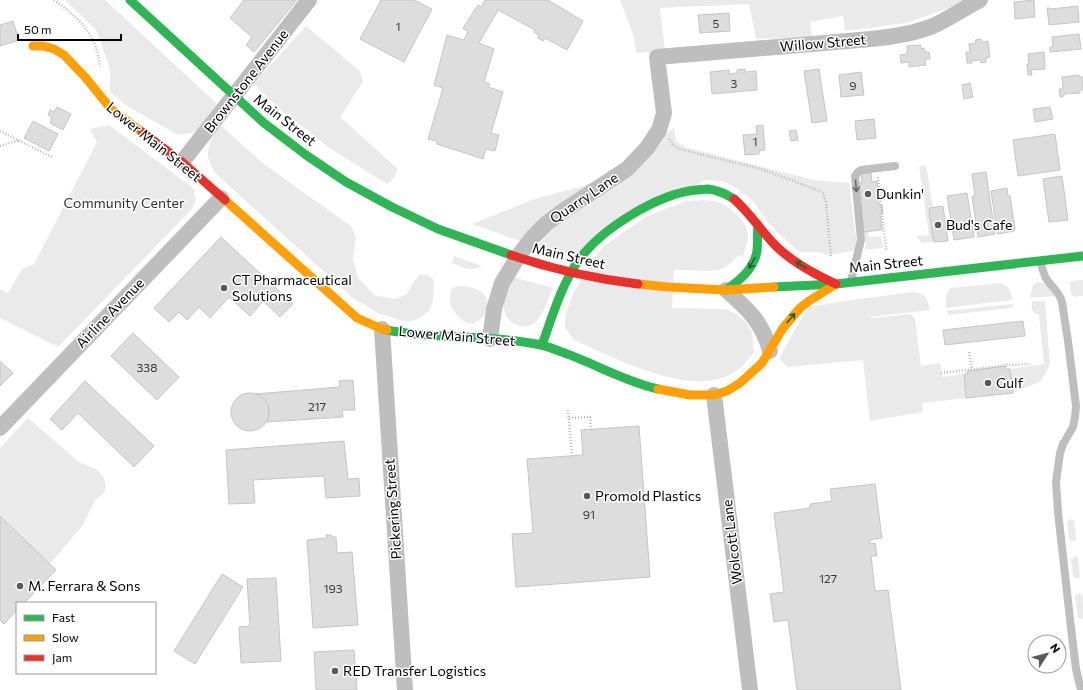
<svg xmlns="http://www.w3.org/2000/svg" width="1083" height="690" viewBox="0 0 1083 690" font-family="Commissioner,sans-serif">
<style>
.green{fill:#eaeaea}
.building{fill:#ddd;stroke:#c5c5c5}
.lines{fill:none;stroke-linecap:round;stroke-linejoin:round}
.path{stroke:#b8b8b8;stroke-width:2.5;stroke-dasharray:1 2;stroke-linecap:butt}
.lane{stroke:#bebebe;stroke-width:8}
.street{stroke:#bebebe;stroke-width:16}
.fast{stroke:#30b455;stroke-width:9}
.slow{stroke:#ff9f0a;stroke-width:9}
.jam{stroke:#e5322d;stroke-width:9}
.oneway{stroke:#686868}
.oneway2{stroke:#1a632f}
.poi-dot{fill:#595959;stroke:#fff;stroke-width:1.5}
.labels{text-anchor:middle;stroke-width:3;stroke-linejoin:round;paint-order:stroke}
.number-label{font-size:12px;fill:#373737}
.street-label{font-size:14px;fill:#000;stroke:#fff}
.poi-label{font-size:14px;fill:#000;stroke:#fff;text-anchor:start}
.park-label{font-size:14px;fill:#303030;stroke:#fff}
</style>
<rect width="100%" height="100%" fill="#fff"/>
<g class="green">
<path d="M65,0H105L217,104L199,129L193,133L178,135L127,106L110,92V68L96,30Z"/>
<path d="M620,0H965L952,7L906,23L845,31L843,16L810,22L812,37L756,39L749,4L660,8L665,51L636,53L634,37Z"/>
<path d="M306,26L360,71L363,82L340,117L398,169L394,178L387,184L331,149L281,110L261,91L254,83Z"/>
<path d="M109,125L193,188L196,199L192,209L58,347L0,318V289L8,293L22,269L34,264L97,142L90,130L93,128Z"/>
<path d="M220,125L264,164L351,226L356,237L353,259L358,278L374,295L395,299L407,294L412,284L419,275H428L434,280L433,301L429,311L420,318L409,322L396,319L378,313L353,298L215,173C213,169 210,165 209,161C205,148 213,136 220,125Z"/>
<path d="M674,128L676,141L685,147L814,180L849,183L857,245L854,251L827,255L818,252H800L780,235L768,222L753,201L735,187L722,181L705,180L574,255L538,246C554,225 576,209 596,192C622,170 646,146 674,128Z"/>
<path d="M926,165L933,208H930L929,212L933,239H934V242L922,243L916,236L929,235L919,166Z"/>
<path d="M603,177L520,241L472,224L534,199L587,185Z"/>
<path d="M703,200C708,201 714,201 718,202C731,207 748,222 748,236C748,243 745,251 742,257L738,255C734,260 730,265 724,268C714,273 686,270 674,270L672,308L726,309L736,314L746,322L752,332L754,352C748,359 743,367 735,372C693,399 620,360 580,343L574,339L565,328V323L566,313L573,294L594,258L603,247L645,217L686,201Z"/>
<path d="M864,232H868L869,237L881,236L883,248L865,250L866,243Z"/>
<path d="M454,256L482,266C469,272 464,268 452,263Z"/>
<path d="M513,277L553,288C549,297 544,312 538,319C527,334 505,325 504,307C504,300 510,284 513,277Z"/>
<path d="M1083,280V296L1074,297L1071,294L1070,282L1071,281Z"/>
<path d="M1038,282C1046,282 1050,290 1055,296L1030,298L1033,284Z"/>
<path d="M999,283C1009,285 1011,291 1013,300L946,308C946,302 945,292 951,288Z"/>
<path d="M459,286C466,287 475,287 480,291C498,300 478,342 456,314C449,306 449,298 452,288Z"/>
<path d="M912,292C925,293 927,297 930,310L869,317L871,318L911,314L915,319L921,366L940,363L942,377L964,374L966,398L922,403L923,412L870,421L863,360L788,367L779,359L800,321L809,307L852,300Z"/>
<path d="M1035,301H1045L1050,365L1041,381L1013,393L1010,369L1044,364L1039,315C1032,313 1031,310 1032,302Z"/>
<path d="M1013,304V307L1010,308L949,315L946,311Z"/>
<path d="M28,418L79,462L96,469L104,478L106,487L104,493L95,500L83,525L50,564L0,516V448Z"/>
<path d="M1070,519L1074,520L1076,539L1075,541H1071L1069,539L1067,522Z"/>
<path d="M1075,556L1078,557L1080,576V578H1075L1073,577L1071,559Z"/>
<path d="M1077,594H1081L1082,595L1083,604V619L1078,618L1075,596Z"/>
</g>
<g class="building">
<path d="M244,0H297L254,52L246,45L252,37L230,18Z"/>
<path d="M381,0H414L432,9L404,62L360,39Z"/>
<path d="M485,0H548L583,21L567,50L545,38L543,41L538,38L539,35L534,32L535,30L498,10L479,43L494,49L484,82L490,84L488,87L503,92L491,133L499,135L495,151L486,149L483,159L437,144V141L428,139L443,88L434,85L447,35L464,40L468,31L463,28L478,5L481,7Z"/>
<path d="M1034,0L1035,17L1015,19L1014,2Z"/>
<path d="M1078,6L1079,22L1049,25L1047,8H1050L1051,9Z"/>
<path d="M729,13L730,31L700,33L698,15Z"/>
<path d="M13,21L19,40L0,46V25Z"/>
<path d="M1079,34L1081,49L1050,52V47H1053L1052,37Z"/>
<path d="M981,39L982,42L988,41L990,57L986,58V62L981,63V60L971,61L972,63H967L966,52H970L969,44L976,43L975,40Z"/>
<path d="M921,45V49L924,48L925,52H929L930,59H925L926,65L909,67V62L901,63L900,55L907,54V46Z"/>
<path d="M1044,52L1045,69L1031,70L1032,75H1028L1027,64H1029L1028,54Z"/>
<path d="M745,69V72L756,71L757,90L712,94L710,72L729,70V74L737,73V70Z"/>
<path d="M819,69L827,121L812,123L804,71Z"/>
<path d="M861,72L864,95L841,97L839,75Z"/>
<path d="M1079,75V77H1083V90H1080V93L1064,94V96L1060,97L1059,89H1063L1062,77Z"/>
<path d="M970,83L973,97L964,99L962,85Z"/>
<path d="M57,107L71,114L63,130L50,123L52,117L48,115L50,110L54,112Z"/>
<path d="M1050,107L1053,119L1035,122L1033,109Z"/>
<path d="M874,119L876,138L857,140L855,121Z"/>
<path d="M33,121L58,134L49,151L24,138Z"/>
<path d="M763,125L765,150L759,151V154L745,155L743,135L757,134L756,126Z"/>
<path d="M796,130L798,140L791,141L789,131Z"/>
<path d="M1055,134L1060,170L1018,176L1013,140Z"/>
<path d="M986,172L995,234L978,237L972,196H975L972,174Z"/>
<path d="M871,173L872,182L877,181L879,205H882L883,214H880L882,230L863,232L857,183H862L861,174Z"/>
<path d="M1062,176L1068,220L1049,222L1043,179Z"/>
<path d="M1007,188L1008,196H1010L1015,229H1014V231L998,234L997,232L991,191Z"/>
<path d="M967,193L974,237L954,240L947,196Z"/>
<path d="M943,206L948,241L934,242V239H933L929,211L930,208Z"/>
<path d="M221,237L293,304L280,317L263,301L250,316L229,297L210,318L199,307L187,320L179,312L169,322L154,308Z"/>
<path d="M1023,321L1025,336L945,345L943,330Z"/>
<path d="M133,333L179,377L157,400L111,356Z"/>
<path d="M0,361L13,373L0,386Z"/>
<path d="M1006,366V369H1010L1013,393L966,398L964,374H968L967,371Z"/>
<path d="M353,380L355,410H342L343,417L266,422L268,419L269,413L268,406L265,401L261,397L255,394L340,387L339,381Z"/>
<path d="M85,381L154,446L134,467L78,413L62,430L50,419Z"/>
<circle cx="250" cy="412" r="19"/>
<path d="M639,426L650,577L516,587L512,534L533,533L527,459L583,455L581,430Z"/>
<path d="M344,441L348,479L359,478L360,496L326,498L324,476L253,480L255,503L229,504L226,450Z"/>
<path d="M875,484L882,538L870,540V544L875,543L877,556H871L875,591L888,590L901,690H797L788,620L774,622L770,594L784,592L774,513L810,508V504L832,501L830,489Z"/>
<path d="M0,516L56,570L24,603H17V610L4,624L0,620Z"/>
<path d="M326,535H331L332,537H336L337,553L352,552L358,625L313,628L307,540L327,538Z"/>
<path d="M222,574L243,587L195,664L174,651Z"/>
<path d="M276,578L281,661L241,663L239,627L250,626L247,579Z"/>
<path d="M354,650L357,690H316L314,652Z"/>
</g>
<g class="lines">
<g class="path">
<path d="M54,0C79,18 97,34 100,67"/>
<path d="M0,131L52,157"/>
<path d="M669,139L672,144L679,149L761,169L820,191L823,193L826,203L831,257"/>
<path d="M0,146L16,141H20"/>
<path d="M878,177L886,250"/>
<path d="M881,199L901,197"/>
<path d="M969,352L972,369"/>
<path d="M941,373L1007,365L1031,364"/>
<path d="M568,410L572,455"/>
<path d="M569,418L590,417L591,430"/>
</g>
<g class="lane">
<path d="M1040,261C1042,268 1044,275 1047,280C1053,288 1060,293 1062,302L1068,341L1076,406L1075,417L1073,427L1063,444L1060,453L1056,482L1058,512L1071,628L1076,669L1081,690"/>
<path d="M851,281L861,240L855,176L858,172L861,170L895,166"/>
</g>
<g class="street">
<path d="M182,162L309,0"/>
<path d="M726,290C747,308 763,323 770,351"/>
<path d="M382,329L405,690"/>
<path d="M490,339L494,309L502,283L519,255L532,238L547,223L566,209L627,169L647,148L659,130L664,113L657,57L871,39C892,37 913,34 933,26C949,19 964,8 980,0"/>
<path d="M714,395L750,690"/>
<path d="M0,428L221,198"/>
</g>
<g class="fast">
<path d="M130,0L264,123L306,155L346,182L392,207L438,229L511,255"/>
<path d="M774,287L836,284L1083,256"/>
<path d="M726,290C740,280 754,269 757,251C758,242 757,234 758,225"/>
<path d="M387,330C437,340 490,334 541,345C547,346 553,349 559,351C592,362 623,381 658,389"/>
<path d="M542,345C552,317 561,286 578,261C601,229 657,194 696,190C700,190 704,189 708,189C718,190 726,194 734,199"/>
</g>
<g class="slow">
<path d="M33,46H43L54,49L64,55L85,77L111,109L142,132"/>
<path d="M225,200L357,318L382,329L387,330"/>
<path d="M638,284L668,287L726,290L774,287"/>
<path d="M658,389L690,395H714L727,391L740,383L762,363L783,328L800,308L809,301L836,284"/>
</g>
<g class="jam">
<path d="M142,132L182,162L225,200"/>
<path d="M734,199C750,213 761,231 776,246C793,263 814,274 836,284"/>
<path d="M511,255C552,269 595,279 638,284"/>
</g>
</g>
<defs><path id="oneway-shaft" d="M-6 0H5M1.5-3L5.5 0L1.5 3" fill="none" stroke-width="1.6" stroke-linecap="round" stroke-linejoin="round"/></defs>
<use class="oneway" href="#oneway-shaft" transform="translate(856 186) rotate(85)"/>
<g class="oneway2">
<use href="#oneway-shaft" transform="translate(752 263) rotate(118)"/>
<use href="#oneway-shaft" transform="translate(801 265) rotate(-148)"/>
<use href="#oneway-shaft" transform="translate(791 318) rotate(-50)"/>
</g>
<g class="poi-dot">
<circle cx="868" cy="194" r="4"/>
<circle cx="938" cy="225" r="4"/>
<circle cx="224" cy="288" r="4"/>
<circle cx="988" cy="383" r="4"/>
<circle cx="587" cy="496" r="4"/>
<circle cx="20" cy="586" r="4"/>
<circle cx="335" cy="671" r="4"/>
</g>
<g class="labels">
<g class="number-label">
<text x="716" y="28">5</text>
<text x="398" y="31">1</text>
<text x="734" y="88">3</text>
<text x="853" y="90">9</text>
<text x="755" y="146">1</text>
<text x="147" y="372">338</text>
<text x="317" y="411">217</text>
<text x="589" y="519">91</text>
<text x="828" y="583">127</text>
<text x="333" y="593">193</text>
</g>
<g class="street-label">
<text transform="translate(823 43) rotate(-5)" y="5">Willow Street</text>
<text transform="translate(246 81) rotate(-52)" y="5">Brownstone Avenue</text>
<text transform="translate(285 120) rotate(38)" y="5">Main Street</text>
<text transform="translate(154 142) rotate(39)" y="5">Lower Main Street</text>
<text transform="translate(584 198) rotate(-34)" y="5">Quarry Lane</text>
<text transform="translate(569 256) rotate(13)" y="5">Main Street</text>
<text transform="translate(886 264) rotate(-6)" y="5">Main Street</text>
<text transform="translate(110 313) rotate(-46)" y="5">Airline Avenue</text>
<text transform="translate(457 336) rotate(5)" y="5">Lower Main Street</text>
<text transform="translate(393 509) rotate(-94)" y="5">Pickering Street</text>
<text transform="translate(732 542) rotate(-97)" y="5">Wolcott Lane</text>
</g>
<g class="poi-label">
<text x="876" y="199">Dunkin'</text>
<text x="946" y="230">Bud's Cafe</text>
<text x="232" y="285">CT Pharmaceutical<tspan x="232" dy="16">Solutions</tspan></text>
<text x="996" y="388">Gulf</text>
<text x="595" y="501">Promold Plastics</text>
<text x="28" y="591">M. Ferrara &amp; Sons</text>
<text x="343" y="676">RED Transfer Logistics</text>
</g>
<g class="park-label">
<text x="124" y="208">Community Center</text>
</g>
</g>
<rect x="16" y="602" width="140" height="72" fill="#ffffff" stroke="#999999"/>
<rect x="24" y="615" width="20" height="6" fill="#30b455" stroke="#999999"/>
<text x="52" y="622" font-size="12" fill="#000000">Fast</text>
<rect x="24" y="635" width="20" height="6" fill="#ff9f0a" stroke="#999999"/>
<text x="52" y="642" font-size="12" fill="#000000">Slow</text>
<rect x="24" y="655" width="20" height="6" fill="#e5322d" stroke="#999999"/>
<text x="52" y="662" font-size="12" fill="#000000">Jam</text>
<g transform="translate(1047 654) rotate(54)"><circle r="19" fill="#ffffff" stroke="#999999"/>
<path d="M0-3L7 15L0 10L-7 15Z" fill="#595959"/>
<text y="-6" font-size="11" font-weight="bold" text-anchor="middle" fill="#000000">N</text>
</g>
<path d="M18 34v6h103v-6" fill="none" stroke="#000000" stroke-width="2"/>
<text x="24" y="34" font-size="12" fill="#000000" stroke="#ffffff" stroke-width="3" paint-order="stroke">50 m</text>
</svg>
